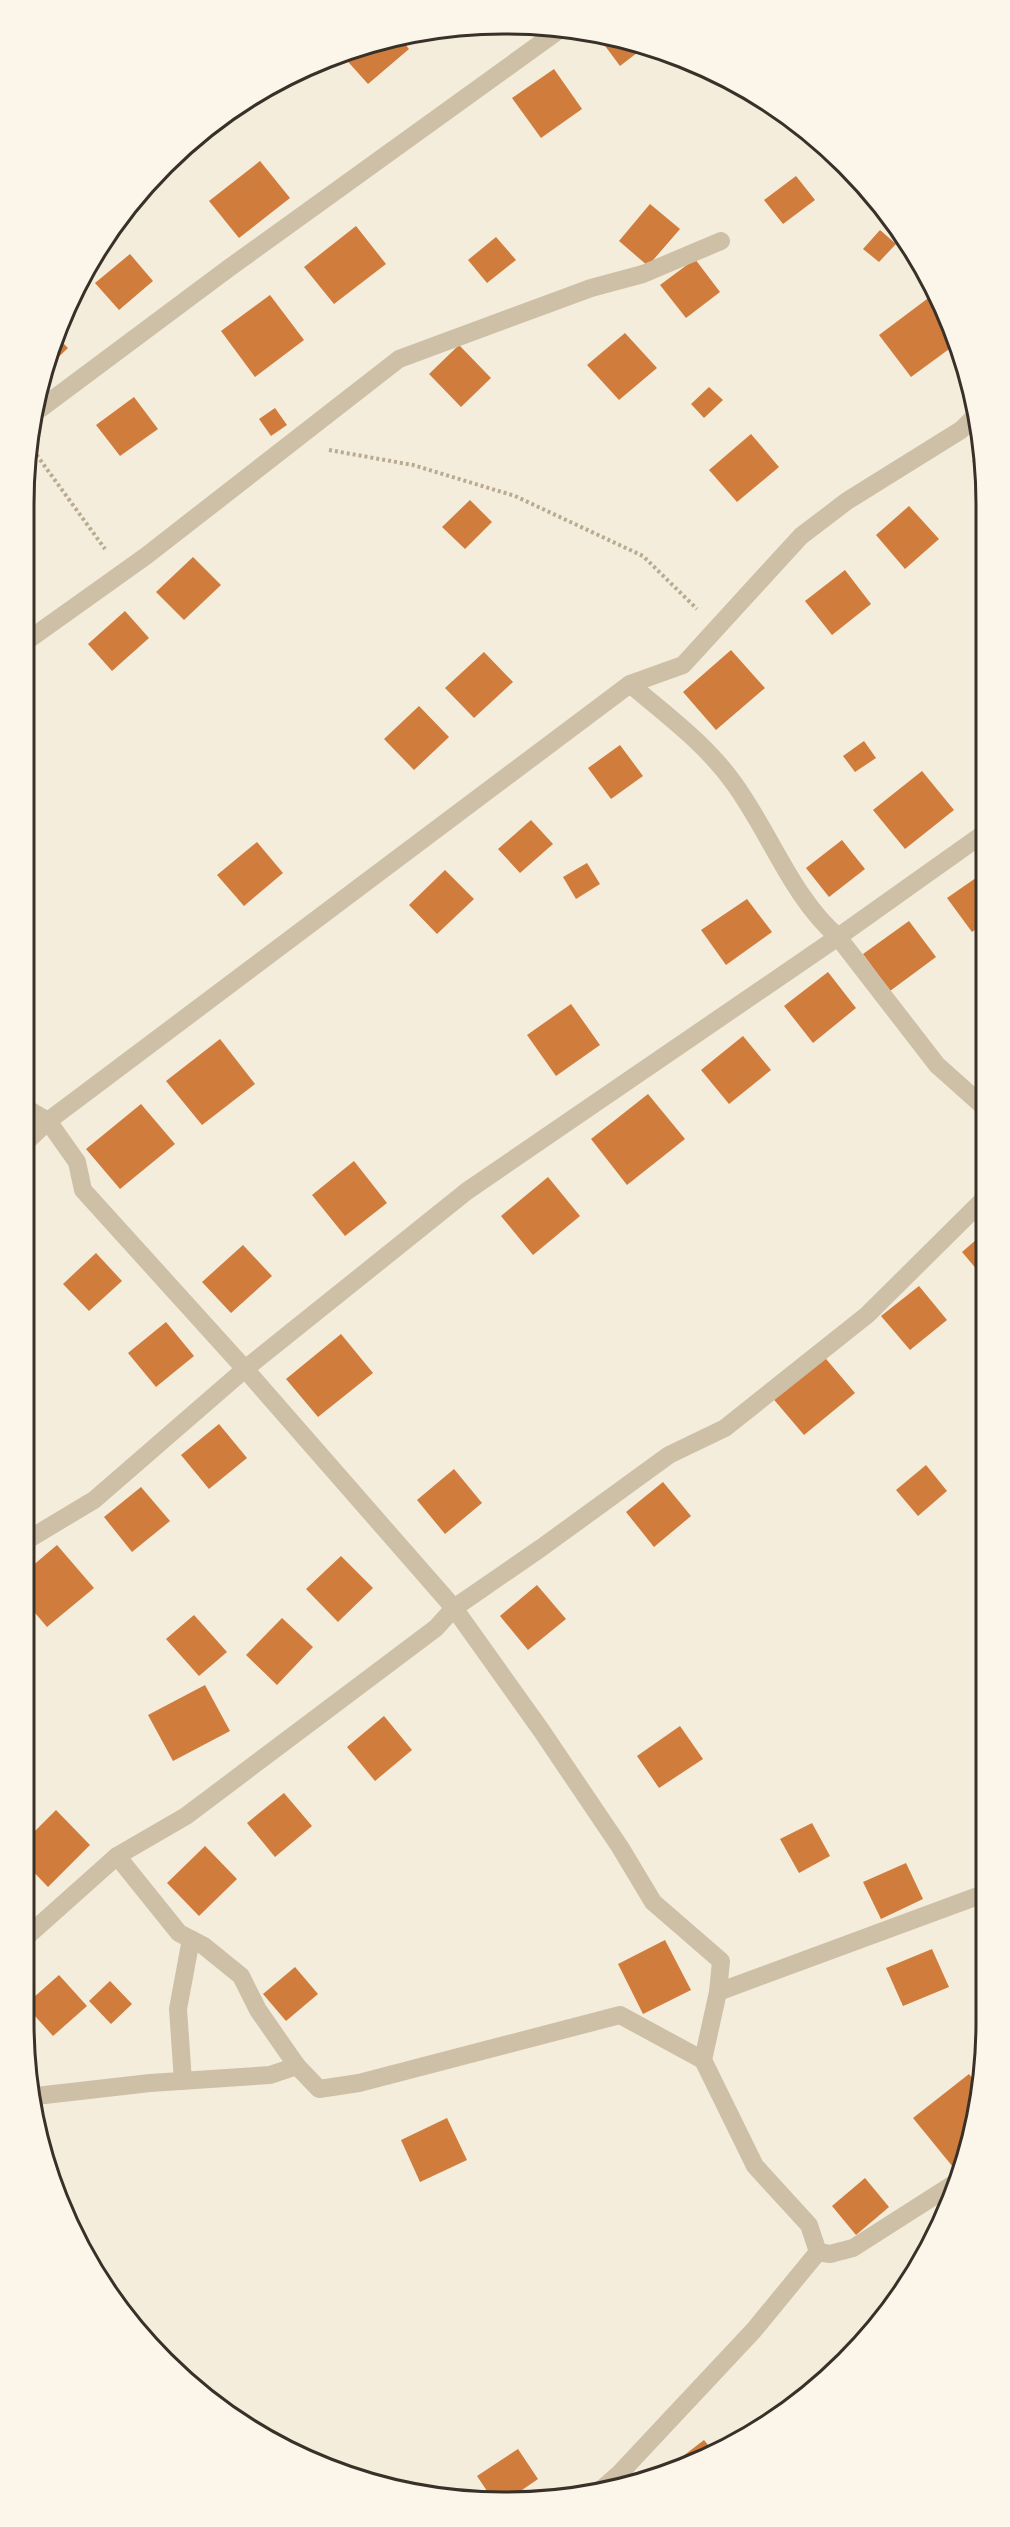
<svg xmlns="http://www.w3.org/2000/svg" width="1010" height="2527" viewBox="0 0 1010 2527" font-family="Raleway,sans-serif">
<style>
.building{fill:#d07c3d}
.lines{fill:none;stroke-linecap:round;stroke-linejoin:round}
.path{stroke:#baaa90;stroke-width:4;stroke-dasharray:3 3;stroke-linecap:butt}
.street{stroke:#cec0a6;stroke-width:18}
.rim{fill:none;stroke:#393028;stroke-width:3}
</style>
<rect width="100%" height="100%" fill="#f4eddc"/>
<g class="building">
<path d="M597,35L646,46L620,66Z"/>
<path d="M399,37L409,49L368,84L342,55L380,40Z"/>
<path d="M554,69L582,109L541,138L512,98Z"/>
<path d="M260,161L290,198L239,238L209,201Z"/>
<path d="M796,176L815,200L783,224L764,200Z"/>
<path d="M650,204L680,229L648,266L619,241Z"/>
<path d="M356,226L386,264L334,304L304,267Z"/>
<path d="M880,230L896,244L879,262L863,249Z"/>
<path d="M496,237L516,260L487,283L468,260Z"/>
<path d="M130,254L153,281L119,310L95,283Z"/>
<path d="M695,259L720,292L686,318L660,285Z"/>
<path d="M270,295L304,340L255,377L221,331Z"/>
<path d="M931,296L949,321L956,344L911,377L879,335Z"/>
<path d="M625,333L657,368L619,400L587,365Z"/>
<path d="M56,336L68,348L48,367L49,351Z"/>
<path d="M459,345L491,378L461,407L429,374Z"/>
<path d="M709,387L723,400L704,418L691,404Z"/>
<path d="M134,397L158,429L120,456L96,425Z"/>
<path d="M275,408L287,425L271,436L259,419Z"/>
<path d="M751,434L779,467L737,502L709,470Z"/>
<path d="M982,453V473L972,461Z"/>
<path d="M470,500L492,522L465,549L442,527Z"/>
<path d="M909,506L939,539L905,569L876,535Z"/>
<path d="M193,557L221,585L184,620L156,592Z"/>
<path d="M845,570L871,604L832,635L805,601Z"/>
<path d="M125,611L149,638L112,671L88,644Z"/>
<path d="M731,650L765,688L716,730L683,692Z"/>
<path d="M484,652L513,682L474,718L445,688Z"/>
<path d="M419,706L449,737L414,770L384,739Z"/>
<path d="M864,741L876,758L855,772L843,756Z"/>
<path d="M620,745L643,776L611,799L588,768Z"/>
<path d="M922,771L954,810L905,849L873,810Z"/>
<path d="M531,820L553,844L520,873L498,849Z"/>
<path d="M842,840L865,869L829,897L806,868Z"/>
<path d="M257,842L283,873L244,906L217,875Z"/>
<path d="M587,863L600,884L576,899L563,877Z"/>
<path d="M445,870L474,899L437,934L409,905Z"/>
<path d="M983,873V924L972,932L947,898Z"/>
<path d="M747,899L772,932L726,965L701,930Z"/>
<path d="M909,921L936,957L890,991L863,954Z"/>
<path d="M828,972L856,1008L813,1043L784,1006Z"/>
<path d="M571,1004L600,1045L556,1076L527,1035Z"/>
<path d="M743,1036L771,1070L729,1104L701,1070Z"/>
<path d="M220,1039L255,1084L202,1125L166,1081Z"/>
<path d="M648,1094L685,1139L627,1185L591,1139Z"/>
<path d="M141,1104L175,1144L120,1189L86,1149Z"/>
<path d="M354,1161L387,1203L345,1236L312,1195Z"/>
<path d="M548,1177L580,1216L533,1255L501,1216Z"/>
<path d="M984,1233V1278L962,1252Z"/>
<path d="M243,1245L272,1276L231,1313L202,1282Z"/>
<path d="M96,1253L122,1281L89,1311L63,1284Z"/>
<path d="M919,1286L947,1320L910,1350L881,1316Z"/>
<path d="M166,1322L194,1356L156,1387L128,1353Z"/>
<path d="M341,1334L373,1373L318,1417L286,1379Z"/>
<path d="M821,1353L855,1393L804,1435L770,1395Z"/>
<path d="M219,1424L247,1458L209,1489L181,1455Z"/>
<path d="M926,1465L947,1491L918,1516L896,1490Z"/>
<path d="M454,1469L482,1503L445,1534L417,1500Z"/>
<path d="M663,1482L691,1516L654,1547L626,1512Z"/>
<path d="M141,1487L170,1521L132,1552L104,1517Z"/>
<path d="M57,1545L94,1588L47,1627L24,1600V1573Z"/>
<path d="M341,1556L373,1588L338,1622L306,1589Z"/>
<path d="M537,1585L566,1619L528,1650L500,1616Z"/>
<path d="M194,1615L227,1652L199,1676L166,1639Z"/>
<path d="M282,1618L313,1647L277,1685L246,1655Z"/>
<path d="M205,1685L230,1731L173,1761L148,1715Z"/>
<path d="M384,1716L412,1750L375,1781L347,1747Z"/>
<path d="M680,1726L703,1759L659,1788L637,1756Z"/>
<path d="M284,1793L312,1826L275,1857L247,1823Z"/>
<path d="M56,1810L90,1845L48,1887L24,1862V1842Z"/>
<path d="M812,1823L830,1856L799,1873L780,1839Z"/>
<path d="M205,1846L237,1879L199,1916L167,1883Z"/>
<path d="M906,1863L923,1899L881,1919L863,1882Z"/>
<path d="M665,1940L691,1990L643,2014L618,1964Z"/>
<path d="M932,1949L949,1987L903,2006L886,1968Z"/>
<path d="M295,1967L318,1994L286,2021L263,1994Z"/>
<path d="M59,1975L87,2006L53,2036L25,2005Z"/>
<path d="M110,1981L132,2004L111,2024L89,2001Z"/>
<path d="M969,2074L976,2083L962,2168L957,2172L913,2118Z"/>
<path d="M447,2118L467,2160L420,2182L401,2140Z"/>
<path d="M865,2178L889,2207L856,2235L832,2206Z"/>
<path d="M704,2440L713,2451L670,2467V2466Z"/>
<path d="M518,2449L538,2479L512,2497H491L477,2476Z"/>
</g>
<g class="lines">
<g class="path">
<path d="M33,450L105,549"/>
<path d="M329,450L413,465L515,496L643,556L697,609"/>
</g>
<g class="street">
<path d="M40,409L229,268L562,28"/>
<path d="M975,416L961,430L847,501L801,536L683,665L630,684C666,715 705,743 733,782C770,832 791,896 838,937L937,1065L984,1107"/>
<path d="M24,643L146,556L399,359L591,288L643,274L721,241"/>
<path d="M24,1107L48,1121L77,1162L83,1190L245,1369L454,1608L541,1730L620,1847L653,1902L721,1961L718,1992L703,2060L755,2166L809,2225L818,2252"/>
<path d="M24,1144L48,1121L630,684"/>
<path d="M24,1542L94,1500L245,1369L467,1191L838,937L983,834"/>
<path d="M117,1856L179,1933L204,1946L241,1976L258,2010L297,2066"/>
<path d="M24,1939L117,1856L186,1816L436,1628L454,1608L541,1548L669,1455L725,1428L867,1315L984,1199"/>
<path d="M718,1992L986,1893"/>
<path d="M183,2081L178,2009L191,1939"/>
<path d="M36,2096L150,2083L270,2075L297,2066L319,2089L359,2083L620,2015L703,2060"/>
<path d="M596,2494L620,2473L754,2330L818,2252L830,2254L853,2248L958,2181"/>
</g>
</g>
<path d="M0 0H1010V2527H0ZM504 34H506A470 470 0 0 1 976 504V2022A470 470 0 0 1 506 2492H504A470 470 0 0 1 34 2022V504A470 470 0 0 1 504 34Z" fill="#fbf6e9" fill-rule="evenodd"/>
<path class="rim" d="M504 34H506A470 470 0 0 1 976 504V2022A470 470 0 0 1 506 2492H504A470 470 0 0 1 34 2022V504A470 470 0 0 1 504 34Z"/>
</svg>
